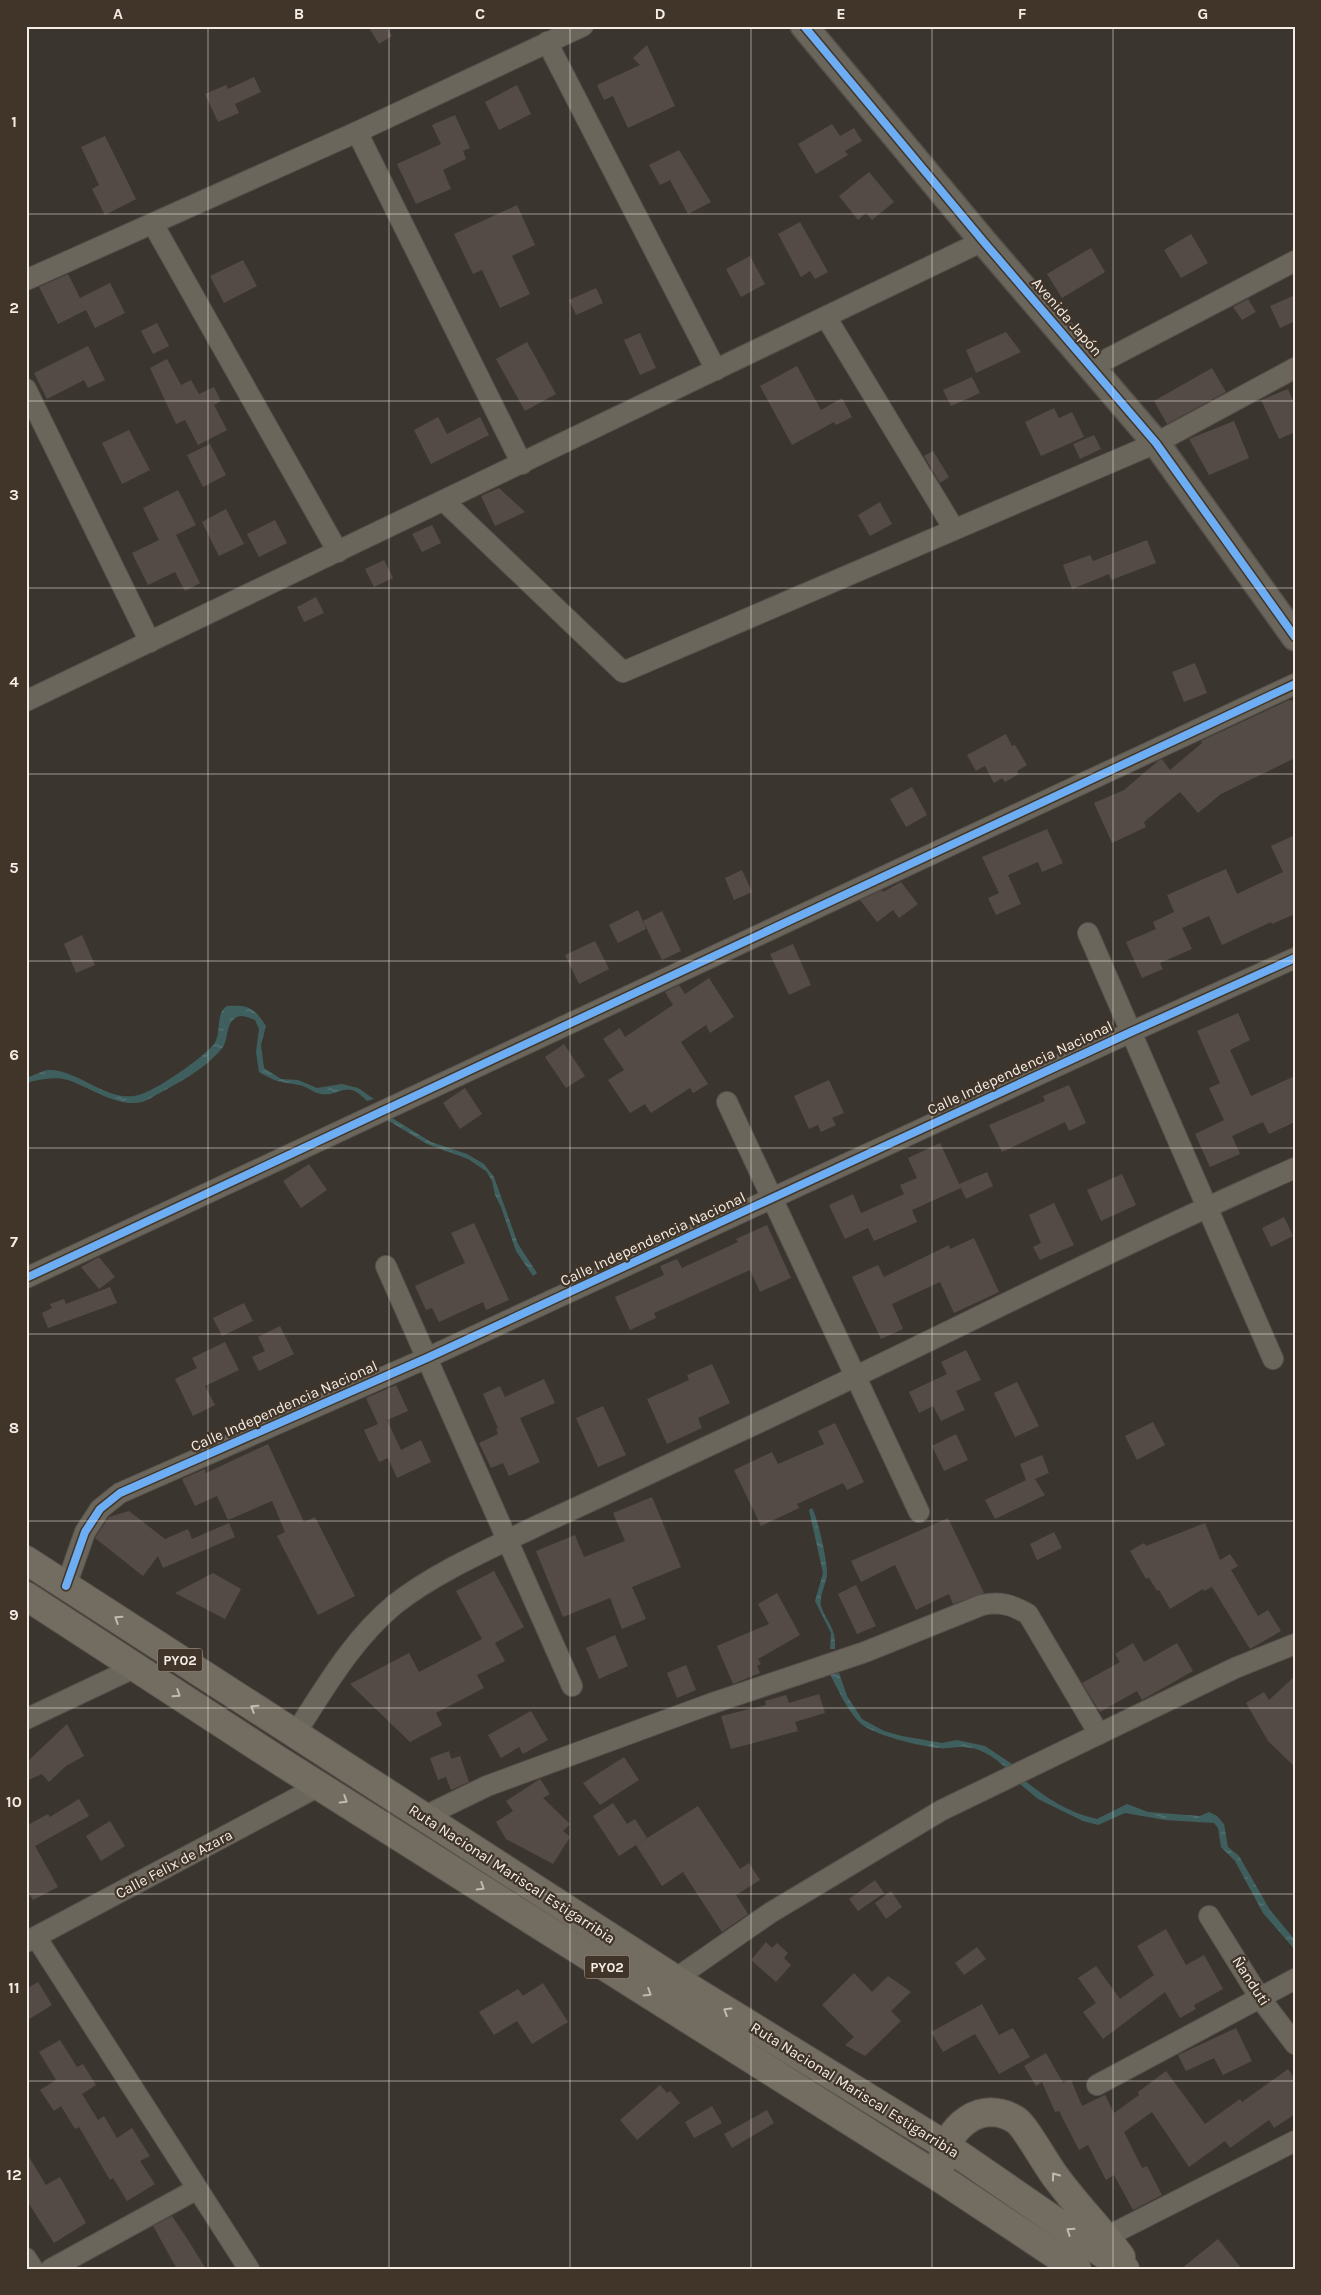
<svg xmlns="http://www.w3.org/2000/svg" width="1321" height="2295" viewBox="0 0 1321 2295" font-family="Karla,sans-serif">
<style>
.water{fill:url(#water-ripples)}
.building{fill:#544b47}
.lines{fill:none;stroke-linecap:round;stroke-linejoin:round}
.minor-casing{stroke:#58524d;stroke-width:22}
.tertiary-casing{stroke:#58524d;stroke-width:29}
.trunk-casing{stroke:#58524d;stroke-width:30}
.minor{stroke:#6b665c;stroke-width:20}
.tertiary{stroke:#6b665c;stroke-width:26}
.trunk{stroke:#726d60;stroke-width:28}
.cycleway-casing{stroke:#413529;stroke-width:11}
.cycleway{stroke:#6dadf4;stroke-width:8}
.oneway{stroke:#c1bab0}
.grid{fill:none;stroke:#f5ede5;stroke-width:1;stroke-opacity:0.55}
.labels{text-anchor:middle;stroke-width:4.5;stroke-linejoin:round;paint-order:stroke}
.shield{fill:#413529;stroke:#bfb6ad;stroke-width:1}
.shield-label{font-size:14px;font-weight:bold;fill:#f5ede5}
.street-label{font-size:15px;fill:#f5ede5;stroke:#413529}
.neatline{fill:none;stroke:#f5ede5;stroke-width:2}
.grid-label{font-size:16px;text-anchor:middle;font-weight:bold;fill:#f5ede5}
</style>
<defs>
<pattern id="water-ripples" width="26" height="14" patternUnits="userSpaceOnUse" patternTransform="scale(1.25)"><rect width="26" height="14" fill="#3e5f5e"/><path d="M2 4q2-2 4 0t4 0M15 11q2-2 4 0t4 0" fill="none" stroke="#5a7675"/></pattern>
</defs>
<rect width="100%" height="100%" fill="#3b352f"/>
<g class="water">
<path d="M227,1006C250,1005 254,1008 266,1026L261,1045L264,1068L281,1079L298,1080L317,1088L342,1084L358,1088L374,1099L367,1101C346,1078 341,1097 321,1094C313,1093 307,1086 299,1085C278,1081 278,1083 259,1072L256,1052L259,1029L255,1020C249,1018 243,1014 237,1017C225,1023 229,1038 223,1047C205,1070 176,1084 151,1098C126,1114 92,1088 68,1080C55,1076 38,1080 26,1083V1078C34,1076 40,1071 48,1070C78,1068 109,1106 142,1094C159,1088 203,1058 214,1044C222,1033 215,1013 227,1006Z"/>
<path d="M389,1116L431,1142L467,1154L484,1164L494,1177L518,1244L537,1273L533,1276L516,1251L501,1207L495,1195L492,1181L486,1171L468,1159L427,1144L384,1118Z"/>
<path d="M812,1508C818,1519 828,1563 827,1575C826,1584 819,1596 821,1606C827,1624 836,1626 835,1649H830L831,1633L815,1601L823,1573L809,1510Z"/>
<path d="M839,1673L847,1696L862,1719L884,1731L902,1736L942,1743L957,1740L985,1746L1012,1764L1006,1768C992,1755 978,1746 959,1747C953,1747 946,1749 940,1748C922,1747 873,1735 860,1723C847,1710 838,1690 830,1674Z"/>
<path d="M1024,1780C1046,1798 1069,1813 1097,1819L1127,1804L1148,1812L1200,1816L1209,1812L1217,1816L1224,1824L1228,1847L1239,1856L1270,1910L1295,1940V1950L1263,1913L1235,1861L1221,1847L1218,1828L1214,1823L1165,1820L1125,1813L1098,1825L1083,1821L1038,1799L1020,1784Z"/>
</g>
<g class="building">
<path d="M368,26H386L392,36L379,44Z"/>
<path d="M647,45L675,106L628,128L613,96L604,100L597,85L640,65L633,58Z"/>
<path d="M254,77L261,92L235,104L239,113L218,122L205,94L226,85L228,89Z"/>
<path d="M517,85L531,114L499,130L485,102Z"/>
<path d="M455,115L470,148L463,151L466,159L443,170L451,189L416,204L397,164L441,144L432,125Z"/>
<path d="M832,124L840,136L854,128L862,141L845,151L848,155L816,174L798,144Z"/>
<path d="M105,136L136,199L105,215L92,189L99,185L81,147Z"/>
<path d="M679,150L711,202L688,214L670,180L660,185L649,165Z"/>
<path d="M869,172L894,202L872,220L866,213L858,220L839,196Z"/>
<path d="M517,205L535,245L512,256L530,294L500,308L482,270L473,274L454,234Z"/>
<path d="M800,222L828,272L815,279L810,271L801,277L778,234Z"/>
<path d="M1191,234L1208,263L1181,278L1164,250Z"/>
<path d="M1091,248L1105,272L1062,298L1047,274Z"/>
<path d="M750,256L765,284L741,297L726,269Z"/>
<path d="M243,260L257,286L224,303L210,276Z"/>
<path d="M68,274L80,298L110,283L125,313L95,328L86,310L58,324L39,287Z"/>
<path d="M596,288L603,303L576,315L569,300Z"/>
<path d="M1295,295V321L1280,328L1270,306Z"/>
<path d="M1248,299L1256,312L1242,320L1233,307Z"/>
<path d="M157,323L169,346L153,354L141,331Z"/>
<path d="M1006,332L1021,352L976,373L966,350Z"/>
<path d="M640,333L656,368L640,375L624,340Z"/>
<path d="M527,342L556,394L525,411L496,359Z"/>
<path d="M88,346L105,380L88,388L84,380L47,399L34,373Z"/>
<path d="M167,359L181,385L191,380L199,394L214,387L221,401L214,405L227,430L198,445L185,420L176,424L150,368Z"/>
<path d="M797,366L821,410L842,398L852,417L836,425L834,422L792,445L760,386Z"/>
<path d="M1212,368L1226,392L1167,424L1154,401Z"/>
<path d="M972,377L980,393L951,406L943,390Z"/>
<path d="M1288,389L1295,405V432L1279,439L1261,400Z"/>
<path d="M1054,408L1059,418L1072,412L1084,437L1041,456L1025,422Z"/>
<path d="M438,417L447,434L480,417L489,435L431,464L414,430Z"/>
<path d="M1234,421L1249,458L1209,475L1189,439Z"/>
<path d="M129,430L150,470L122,484L102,443Z"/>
<path d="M1094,435L1101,449L1080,459L1073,444Z"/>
<path d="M210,444L226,475L203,487L187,455Z"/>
<path d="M933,451L949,477L940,483L924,456Z"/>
<path d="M499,488L525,512L495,526L481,496Z"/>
<path d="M178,490L196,525L176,535L200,583L185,591L175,572L148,585L132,553L159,540L143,508Z"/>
<path d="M880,502L892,524L870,536L858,515Z"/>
<path d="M226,509L244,544L219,556L202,522Z"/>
<path d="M275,520L287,543L259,557L247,534Z"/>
<path d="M432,525L441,543L422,552L412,534Z"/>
<path d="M1147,540L1156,563L1111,580L1109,574L1072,589L1063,565L1090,555L1093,561Z"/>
<path d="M384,560L393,578L374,587L365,569Z"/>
<path d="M316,597L324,613L304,622L297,607Z"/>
<path d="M1195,663L1207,693L1184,702L1172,672Z"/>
<path d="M1289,700L1295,701V758L1221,794L1198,813L1180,792L1144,822L1146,827L1112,843L1094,803L1124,790L1158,761L1162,759L1170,770L1202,743L1201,741Z"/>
<path d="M1006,734L1012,746L1015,745L1027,765L1017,771L1019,774L1005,782L1002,778L994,783L985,766L976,771L967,755Z"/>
<path d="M912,787L927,815L906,827L890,799Z"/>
<path d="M1047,829L1063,863L1042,872L1038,862L1008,875L1021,904L996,915L988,898L999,893L982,857Z"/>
<path d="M1295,835V914L1272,924L1271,922L1222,945L1209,916L1182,928L1192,949L1160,963L1163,969L1142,978L1126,942L1156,929L1153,922L1174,912L1167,895L1226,869L1237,894L1283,872L1271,846Z"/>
<path d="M742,870L752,892L734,900L725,878Z"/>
<path d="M901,882L918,904L899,918L893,910L877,922L860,900L882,890L883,892Z"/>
<path d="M638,910L646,929L618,943L609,925Z"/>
<path d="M662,911L681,951L662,960L643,921Z"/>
<path d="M82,935L95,965L76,973L64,944Z"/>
<path d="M595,941L609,969L579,984L565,955Z"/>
<path d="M793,944L811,985L789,995L770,954Z"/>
<path d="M709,978L734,1017L710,1033L706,1025L681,1042L708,1084L693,1093L690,1088L651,1113L645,1104L630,1113L608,1080L624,1070L603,1039L620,1028L625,1037L673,1005L665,992L679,985L685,994Z"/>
<path d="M1238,1013L1250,1040L1230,1050L1251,1096L1295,1076V1122L1269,1134L1263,1122L1232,1136L1240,1154L1210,1167L1195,1134L1224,1120L1209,1088L1220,1083L1197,1031Z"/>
<path d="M564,1044L585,1076L566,1088L545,1057Z"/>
<path d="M829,1080L844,1113L832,1118L836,1125L821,1132L818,1125L809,1129L794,1096Z"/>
<path d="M1069,1085L1086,1123L1069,1131L1065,1122L1002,1152L989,1125L1045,1101L1043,1096Z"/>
<path d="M465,1088L482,1114L460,1129L443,1103Z"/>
<path d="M940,1143L961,1188L912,1210L917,1222L874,1241L868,1228L845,1239L829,1205L853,1194L861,1213L904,1194L900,1185L917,1178L908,1158Z"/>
<path d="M309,1164L327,1190L301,1208L283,1181Z"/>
<path d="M987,1172L993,1186L966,1199L959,1184Z"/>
<path d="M1122,1174L1136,1205L1101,1221L1087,1190Z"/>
<path d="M1054,1203L1074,1245L1040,1260L1033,1247L1041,1243L1029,1215Z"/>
<path d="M1284,1217L1293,1236L1271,1247L1262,1228Z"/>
<path d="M474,1223L509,1300L486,1310L483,1302L439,1322L432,1308L426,1310L415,1286L465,1263L451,1233Z"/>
<path d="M767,1225L791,1278L760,1292L750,1270L654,1313L656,1318L630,1330L615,1297L664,1275L660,1266L677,1259L682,1268L738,1242L736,1239Z"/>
<path d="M974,1238L999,1292L954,1313L940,1282L892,1304L903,1329L881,1339L852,1277L878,1265L884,1277L949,1245L950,1249Z"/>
<path d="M99,1257L115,1277L99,1289L81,1267Z"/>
<path d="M110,1287L117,1303L48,1328L42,1313L52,1308L50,1304L64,1299L66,1304Z"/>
<path d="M244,1303L253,1321L222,1336L213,1318Z"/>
<path d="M280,1326L294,1354L259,1371L252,1357L265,1351L258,1337Z"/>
<path d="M225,1342L239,1370L205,1386L215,1405L193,1416L175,1379L197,1368L192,1358Z"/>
<path d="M966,1350L981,1380L956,1391L965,1410L941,1421L933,1406L919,1413L909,1392L947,1374L941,1362Z"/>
<path d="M712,1364L730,1403L698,1418L702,1428L667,1444L647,1399L689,1380L687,1375Z"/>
<path d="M544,1379L555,1403L520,1418L540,1462L509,1476L503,1463L491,1468L479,1443L498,1434L496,1429L498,1428L483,1394L500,1386L505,1397Z"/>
<path d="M1017,1382L1039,1426L1015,1437L994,1393Z"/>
<path d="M396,1385L408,1411L387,1420L401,1450L421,1440L431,1462L397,1478L388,1458L379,1462L364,1430L378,1424L366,1398Z"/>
<path d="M603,1406L626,1455L598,1467L576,1418Z"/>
<path d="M1153,1422L1165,1445L1137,1460L1125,1436Z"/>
<path d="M835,1423L864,1482L847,1490L843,1483L797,1504L799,1508L761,1526L734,1470L772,1452L778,1464L824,1444L818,1431Z"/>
<path d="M956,1434L968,1460L944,1471L932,1446Z"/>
<path d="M268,1444L304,1522L315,1517L355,1596L318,1615L277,1536L285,1532L272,1501L228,1520L217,1496L195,1506L182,1479L205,1469L206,1473Z"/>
<path d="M1042,1455L1049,1473L1035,1479L1045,1495L995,1519L985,1500L1026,1480L1020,1464Z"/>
<path d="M652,1497L681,1567L632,1587L646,1619L622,1629L610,1598L563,1617L536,1551L575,1535L584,1557L625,1541L613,1513Z"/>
<path d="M129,1511L165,1539L188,1529L192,1539L229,1523L235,1537L163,1568L158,1556L143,1576L95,1538L109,1517Z"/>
<path d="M948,1518L984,1593L953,1604L949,1594L916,1610L895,1565L861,1582L851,1561Z"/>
<path d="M1205,1523L1220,1560L1230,1554L1238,1566L1231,1570L1258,1616L1268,1610L1281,1631L1250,1649L1212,1587L1204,1591L1203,1589L1170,1609L1159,1590L1157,1591L1149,1578L1146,1579L1130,1551L1144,1543L1146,1546Z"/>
<path d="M1054,1532L1062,1548L1037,1560L1030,1544Z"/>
<path d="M494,1571L524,1627L495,1643L505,1661L477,1675L484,1688L436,1713L442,1725L410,1742L350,1684L409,1653L419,1672L482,1639L456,1591Z"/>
<path d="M213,1573L241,1589L225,1619L175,1593Z"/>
<path d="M856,1585L876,1626L857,1634L838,1594Z"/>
<path d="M777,1593L800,1635L758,1659L761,1664L757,1666L760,1673L733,1684L717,1646L769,1624L758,1604Z"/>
<path d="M615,1635L628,1666L599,1679L586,1648Z"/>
<path d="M1133,1643L1144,1662L1177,1643L1193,1671L1142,1700L1137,1691L1100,1712L1082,1683L1120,1662L1115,1654Z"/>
<path d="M686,1665L696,1690L677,1698L667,1673Z"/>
<path d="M1295,1676V1767L1268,1741L1246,1703L1264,1692L1269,1700Z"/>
<path d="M819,1694L825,1713L795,1722L798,1731L731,1749L721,1716L766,1705L765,1701L786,1695L789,1703Z"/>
<path d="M531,1711L548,1740L523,1754L519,1747L501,1758L488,1735Z"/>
<path d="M67,1724L84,1756L66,1766L49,1782L42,1774L26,1781V1763Z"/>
<path d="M449,1751L451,1759L460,1756L469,1782L451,1790L446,1777L438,1780L430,1758Z"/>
<path d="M624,1757L639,1780L600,1805L583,1783Z"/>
<path d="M540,1779L550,1794L543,1798L570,1824L563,1831L570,1837L553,1864L506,1839L496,1822L513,1811L506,1801Z"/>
<path d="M79,1799L89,1816L35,1846L58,1887L33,1900L26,1889V1826L48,1814L50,1817Z"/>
<path d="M613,1803L627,1824L635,1819L647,1838L619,1856L593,1816Z"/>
<path d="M698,1806L740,1869L749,1863L760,1880L736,1895L748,1914L722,1932L683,1872L662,1886L636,1845Z"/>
<path d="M110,1821L125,1846L101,1861L86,1836Z"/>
<path d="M875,1880L884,1893L858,1911L849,1899Z"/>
<path d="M891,1891L902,1907L886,1919L875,1903Z"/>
<path d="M1166,1929L1186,1965L1204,1955L1223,1989L1194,2005L1196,2009L1180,2018L1165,1992L1103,2039L1083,2012L1096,2003L1078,1978L1096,1966L1120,1999L1154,1975L1137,1946Z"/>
<path d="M766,1942L772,1948L777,1943L788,1953L784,1958L791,1965L776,1982L751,1960Z"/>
<path d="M977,1947L986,1959L964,1975L955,1963Z"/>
<path d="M854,1973L872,1992L888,1976L911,1992L891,2011L901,2021L865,2056L845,2045L854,2037L822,2005Z"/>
<path d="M38,1982L52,2005L26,2021V1989Z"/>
<path d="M543,1983L568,2022L532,2044L517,2021L494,2035L479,2012L518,1989L523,1996Z"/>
<path d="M982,2004L999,2035L1013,2028L1030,2057L999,2074L975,2034L943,2052L931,2032Z"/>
<path d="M1236,2028L1252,2061L1223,2075L1214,2058L1186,2071L1178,2055Z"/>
<path d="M60,2040L77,2067L83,2064L96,2085L82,2094L98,2120L104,2116L117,2138L132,2128L150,2156L140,2161L155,2184L127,2201L113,2178L110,2180L79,2127L75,2129L61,2106L54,2111L40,2090L56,2080L39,2052Z"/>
<path d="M1046,2053L1063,2083L1071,2080L1082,2106L1105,2095L1114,2113L1139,2095L1138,2092L1166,2071L1205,2124L1240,2099L1242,2102L1288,2069L1295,2079V2114L1274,2128L1269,2120L1230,2148L1225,2141L1189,2167L1152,2112L1124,2132L1142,2168L1147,2166L1162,2195L1133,2210L1114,2175L1106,2180L1088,2145L1079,2150L1059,2111L1055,2112L1042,2082L1036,2086L1024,2066Z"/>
<path d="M660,2085L667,2093L670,2091L680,2103L637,2140L620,2120Z"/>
<path d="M712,2106L722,2123L694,2138L685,2122Z"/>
<path d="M767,2110L774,2123L732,2148L724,2134Z"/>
<path d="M26,2152L46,2185L60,2177L86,2223L54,2243L26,2199Z"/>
<path d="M172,2216L188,2240L206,2269H177L153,2226Z"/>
<path d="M1218,2239L1242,2269H1181Z"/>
</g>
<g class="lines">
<g class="minor-casing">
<g id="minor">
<path d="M547,42L716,370"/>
<path d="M357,132L522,464"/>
<path d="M153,224L338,552"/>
<path d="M26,280L357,132L583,26"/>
<path d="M826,317L954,529"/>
<path d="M1092,367L1295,261"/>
<path d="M26,389L150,642"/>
<path d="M444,501L623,672L1156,443L1295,368"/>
<path d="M26,701L983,241"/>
<path d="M1088,933L1273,1359"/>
<path d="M727,1102L919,1512"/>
<path d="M386,1266L572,1686"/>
<path d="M26,1278L1295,684"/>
<path d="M66,1586L85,1532L100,1509L120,1493L427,1358L1131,1032L1295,958"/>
<path d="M26,1719L136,1667"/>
<path d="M295,1734C325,1688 352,1640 394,1605C435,1572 496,1546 543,1523C607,1494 670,1464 734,1434C922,1347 1105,1251 1295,1168"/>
<path d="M423,1817L487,1786L710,1704L865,1652L982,1605C1000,1601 1012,1605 1028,1614L1099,1734"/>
<path d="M1209,1916L1260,1998L1295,2044"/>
<path d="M36,1937L249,2269"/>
<path d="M26,1942L321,1785"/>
<path d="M675,1979L770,1913L942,1810L1235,1668L1295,1644"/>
<path d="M1097,2085L1295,1979"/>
<path d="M1106,2237L1295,2141"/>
<path d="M26,2258L33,2269"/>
<path d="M51,2269L197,2189"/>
</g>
</g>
<g class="tertiary-casing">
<path id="tertiary" d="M804,26L983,241L1156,443L1295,637"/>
</g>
<g class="trunk-casing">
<g id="trunk">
<path d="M26,1560L675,1979L945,2145L1125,2269"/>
<path d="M26,1596L278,1760L940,2178L1077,2269"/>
<path d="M942,2162C947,2127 981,2098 1016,2120C1027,2128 1047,2167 1058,2180C1078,2207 1101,2230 1121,2257"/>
</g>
</g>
<use href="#minor" class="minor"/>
<use href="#tertiary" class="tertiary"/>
<use href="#trunk" class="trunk"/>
<g class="cycleway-casing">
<g id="cycleway">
<path d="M804,26L983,241L1156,443L1295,637"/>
<path d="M26,1278L1295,684"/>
<path d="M66,1586L85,1532L100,1509L120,1493L427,1358L1131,1032L1295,958"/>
</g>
</g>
<use href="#cycleway" class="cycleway"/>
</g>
<defs><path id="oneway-chevron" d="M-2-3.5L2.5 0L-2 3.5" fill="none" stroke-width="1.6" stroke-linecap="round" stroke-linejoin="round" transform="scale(1.25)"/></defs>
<g class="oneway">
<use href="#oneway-chevron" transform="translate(118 1619) rotate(-147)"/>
<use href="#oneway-chevron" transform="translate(177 1694) rotate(33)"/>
<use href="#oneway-chevron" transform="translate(254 1708) rotate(-147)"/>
<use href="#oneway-chevron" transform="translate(344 1800) rotate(32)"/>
<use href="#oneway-chevron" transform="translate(481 1887) rotate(32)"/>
<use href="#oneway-chevron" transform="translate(648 1993) rotate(32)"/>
<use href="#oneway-chevron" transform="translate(727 2011) rotate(-148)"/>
<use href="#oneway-chevron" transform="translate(1055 2176) rotate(-126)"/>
<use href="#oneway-chevron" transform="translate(1070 2231) rotate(-146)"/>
</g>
<path class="grid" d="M208,26V2269M389,26V2269M570,26V2269M751,26V2269M932,26V2269M1113,26V2269M26,214H1295M26,401H1295M26,588H1295M26,774H1295M26,961H1295M26,1148H1295M26,1334H1295M26,1521H1295M26,1708H1295M26,1894H1295M26,2081H1295"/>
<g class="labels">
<g class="shield">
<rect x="157.5" y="1648.5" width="45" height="23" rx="4"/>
<rect x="584.5" y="1955.5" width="45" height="23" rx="4"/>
</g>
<g class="shield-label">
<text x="180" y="1665">PY02</text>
<text x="607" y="1972">PY02</text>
</g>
<g class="street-label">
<text transform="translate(1067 317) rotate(49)" y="5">Avenida Japón</text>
<text transform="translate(1020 1068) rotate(-25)" y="5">Calle Independencia Nacional</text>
<text transform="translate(653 1239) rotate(-25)" y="5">Calle Independencia Nacional</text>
<text transform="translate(284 1406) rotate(-24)" y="5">Calle Independencia Nacional</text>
<text transform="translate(174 1864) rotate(-28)" y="5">Calle Felix de Azara</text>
<text transform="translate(512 1874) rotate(33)" y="5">Ruta Nacional Mariscal Estigarribia</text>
<text transform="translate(1251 1981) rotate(57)" y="5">Ñanduti</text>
<text transform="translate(855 2090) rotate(32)" y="5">Ruta Nacional Mariscal Estigarribia</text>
</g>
</g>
<rect width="1321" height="2295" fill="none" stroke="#413529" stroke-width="55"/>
<rect x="28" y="28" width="1266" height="2240" class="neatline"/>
<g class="grid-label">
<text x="118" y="19">A</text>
<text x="299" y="19">B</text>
<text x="480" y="19">C</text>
<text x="660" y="19">D</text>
<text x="841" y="19">E</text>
<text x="1022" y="19">F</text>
<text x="1203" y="19">G</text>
<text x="14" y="127">1</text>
<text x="14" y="313">2</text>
<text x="14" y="500">3</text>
<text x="14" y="687">4</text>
<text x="14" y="873">5</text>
<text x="14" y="1060">6</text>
<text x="14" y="1247">7</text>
<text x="14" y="1433">8</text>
<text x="14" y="1620">9</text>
<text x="14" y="1807">10</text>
<text x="14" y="1993">11</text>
<text x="14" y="2180">12</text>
</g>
</svg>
